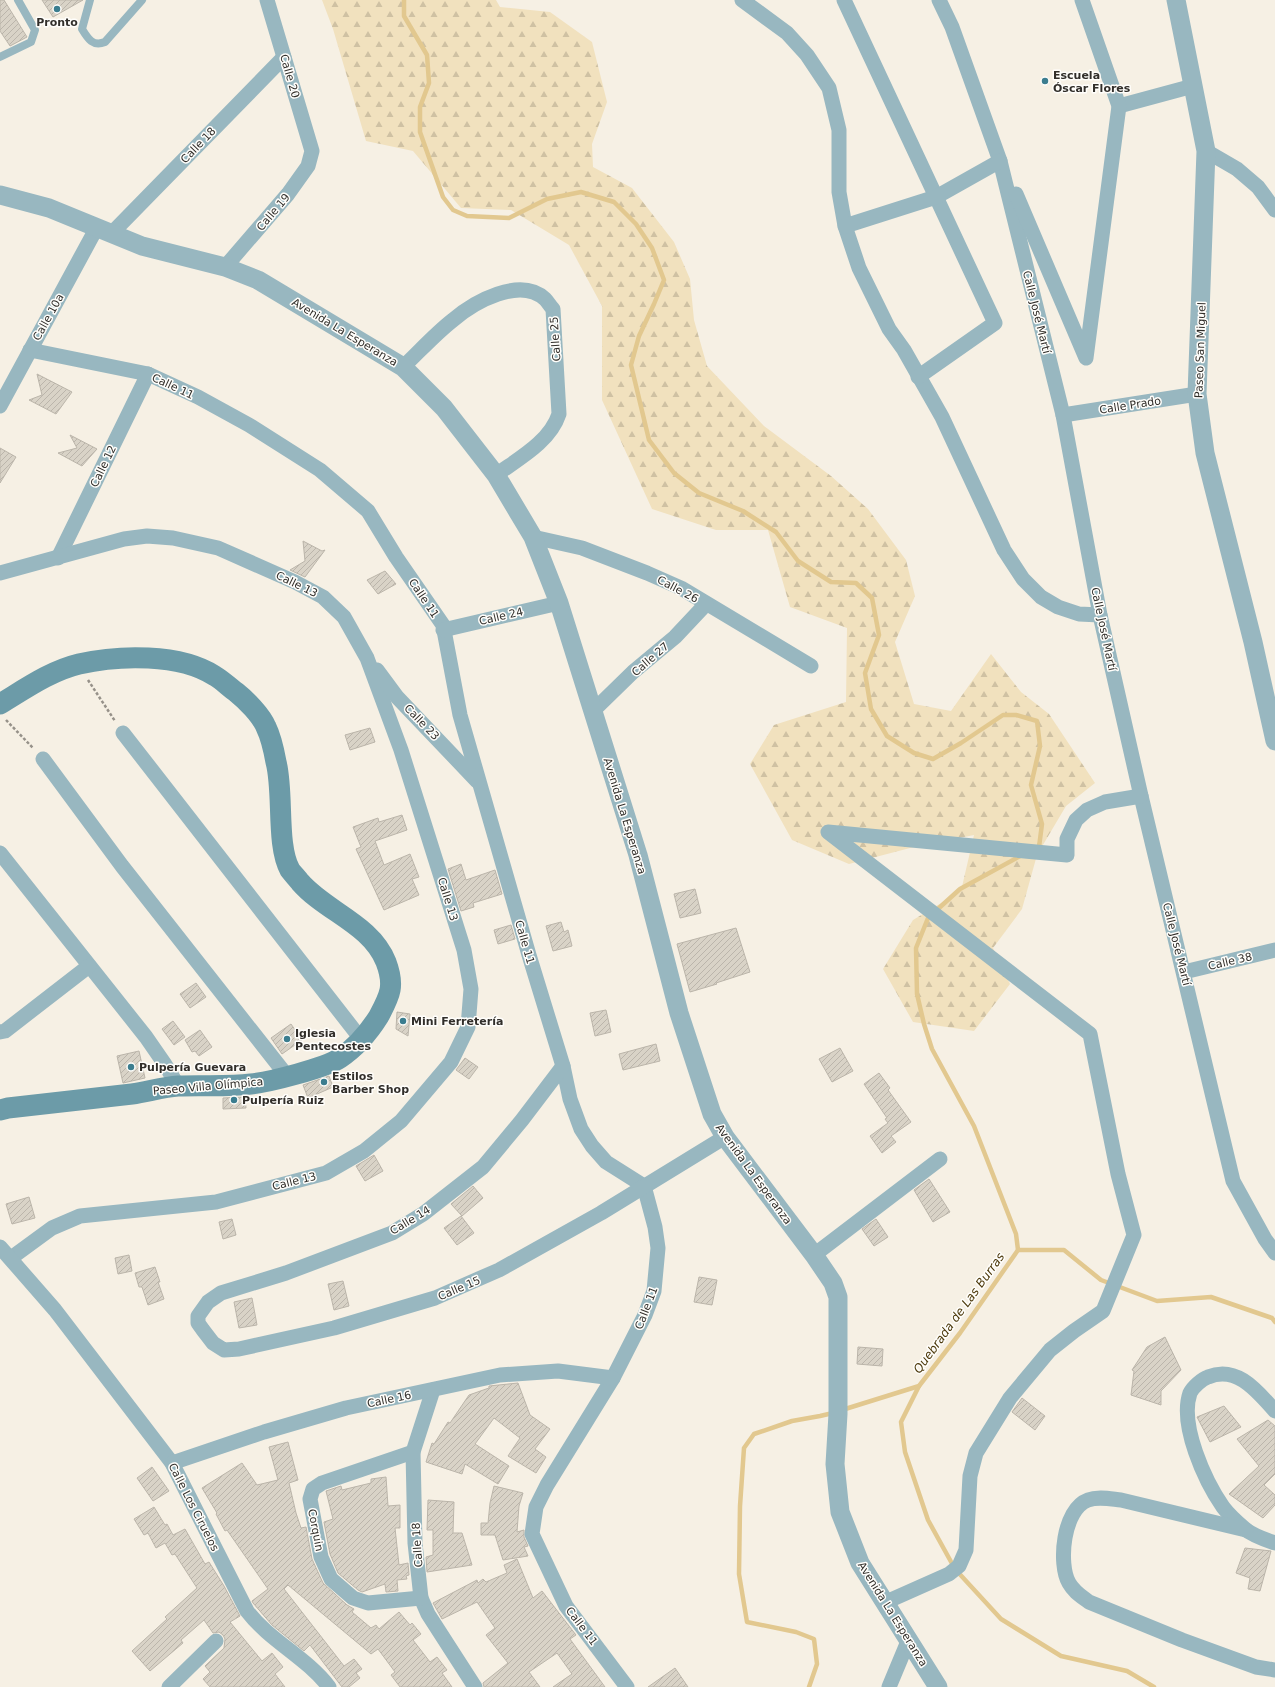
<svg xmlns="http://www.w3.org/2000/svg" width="1275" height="1687" viewBox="0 0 1275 1687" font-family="'DejaVu Sans',sans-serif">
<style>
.forest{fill:url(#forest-firs)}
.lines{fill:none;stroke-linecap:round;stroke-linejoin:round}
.stream{stroke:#e2c88f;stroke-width:4.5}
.building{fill:url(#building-hatch);stroke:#bbb5aa}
.path{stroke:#969189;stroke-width:2.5;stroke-dasharray:3 2;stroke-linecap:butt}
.service{stroke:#98b7c0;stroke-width:8}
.minor{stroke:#98b7c0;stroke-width:15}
.tertiary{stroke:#98b7c0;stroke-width:19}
.secondary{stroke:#6c9ba8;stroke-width:21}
.poi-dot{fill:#3b7d8f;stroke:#fffefb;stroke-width:1.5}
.labels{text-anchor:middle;stroke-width:3;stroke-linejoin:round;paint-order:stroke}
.poi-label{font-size:11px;font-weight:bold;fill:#312e2a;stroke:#fffefb;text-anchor:start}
.street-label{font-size:11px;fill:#312e2a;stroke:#fffefb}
.water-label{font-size:12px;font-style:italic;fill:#4c390b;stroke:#fffefb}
</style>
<defs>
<pattern id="forest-firs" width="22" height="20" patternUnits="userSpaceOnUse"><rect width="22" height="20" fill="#f1e1be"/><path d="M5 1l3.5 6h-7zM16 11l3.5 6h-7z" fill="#cfc1a3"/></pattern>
<pattern id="building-hatch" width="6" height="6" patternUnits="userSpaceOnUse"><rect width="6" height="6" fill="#d9d3c7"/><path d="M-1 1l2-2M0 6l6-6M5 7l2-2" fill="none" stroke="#bbb5ab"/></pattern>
</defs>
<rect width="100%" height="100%" fill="#f6f0e4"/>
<path class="forest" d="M322,0H496L500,7L550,12L592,42L607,102L592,144L593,167L632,188L674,242L690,279L694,320L707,366L764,426L831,476L868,509L906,560L915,596L895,642L914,704L951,711L991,654L1021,692L1049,714L1095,783L1066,806L1037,855L1022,909L993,948L1010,984L974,1031L913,1022L883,969L913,920L961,891L974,835L910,848L849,864L792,840L750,764L774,725L846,702L847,628L790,607L768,530H716L652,509L602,400V306L569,245L511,210L461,208L413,151L366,141L333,29Z"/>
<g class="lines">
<g class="stream">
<path d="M404,0V16L427,55L429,83L420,107V132L443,197L453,210L467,216L509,218L547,199L581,192L614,202L636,224L652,248L664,280L654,304L639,336L631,365L649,440L674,473L699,493L743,511L776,532L798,561L831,582L856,583L872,598L879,635L865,673L871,709L887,736L914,753L933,759L961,743L1003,715H1016L1037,721L1040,746L1031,785L1042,824L1039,847L1036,848"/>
<path d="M1018,1250H1064L1101,1280L1157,1301L1211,1297L1272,1318L1275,1322"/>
<path d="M919,1386L901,1422L905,1452L928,1520L955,1569L1001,1619L1061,1656L1127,1671L1154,1687"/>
<path d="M842,1410L919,1386L960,1333L1018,1250L1016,1234L974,1126L932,1049L924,1024L917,994L916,948L928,918L960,889L1022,855"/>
<path d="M809,1687L817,1664L814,1639L796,1632L747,1622L739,1574L740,1506L744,1448L754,1434L792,1421L820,1416L833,1413"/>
</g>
</g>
<g class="building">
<path d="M0,0H4L27,37L10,46L0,31Z"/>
<path d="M42,0H83L53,17Z"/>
<path d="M37,374L72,392L56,414L29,400L42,395Z"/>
<path d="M70,435L97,449L82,466L58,453L77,448Z"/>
<path d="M0,448L16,457L0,483Z"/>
<path d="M303,541L322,551L325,550L305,577L290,570L305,561Z"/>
<path d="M385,571L396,584L378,594L367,580Z"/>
<path d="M370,728L375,742L350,750L345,735Z"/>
<path d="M402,815L407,830L375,841L384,865L410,854L419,877L412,879L419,895L384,910L356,849L361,847L353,827L378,818L379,822Z"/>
<path d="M461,864L466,880L495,870L502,894L473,903L474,907L461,911L448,869Z"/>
<path d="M695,889L701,913L680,918L674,894Z"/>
<path d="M561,922L564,932L568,930L572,946L553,951L546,926Z"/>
<path d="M511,925L515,939L498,944L494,930Z"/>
<path d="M736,928L750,972L716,983L717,984L690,992L677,944Z"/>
<path d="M196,983L206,997L190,1008L180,994Z"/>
<path d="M606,1010L611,1032L595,1036L590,1013Z"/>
<path d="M397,1012L410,1014L408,1036L396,1029Z"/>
<path d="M173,1021L185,1037L174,1045L162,1029Z"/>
<path d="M291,1024L302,1040L282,1054L271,1038Z"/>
<path d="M200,1030L212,1047L199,1056L195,1051L192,1052L185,1040Z"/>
<path d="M656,1044L660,1061L623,1070L619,1054Z"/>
<path d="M840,1048L853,1071L832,1082L819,1059Z"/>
<path d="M139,1051L145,1078L123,1083L117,1056Z"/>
<path d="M465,1058L478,1067L469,1079L456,1070Z"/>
<path d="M879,1073L890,1088L888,1090L911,1122L891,1136L896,1142L882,1153L870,1136L888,1123L885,1119L887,1118L864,1084Z"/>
<path d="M329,1076L333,1087L308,1098L303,1085Z"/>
<path d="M245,1097L246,1108L223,1109V1098Z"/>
<path d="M374,1155L383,1171L365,1181L356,1166Z"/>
<path d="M929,1179L950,1212L933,1222L914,1190Z"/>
<path d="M473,1186L483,1198L462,1216L451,1204Z"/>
<path d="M29,1197L35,1218L12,1224L6,1204Z"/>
<path d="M461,1216L474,1233L457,1245L444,1228Z"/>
<path d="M232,1219L236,1235L223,1239L219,1222Z"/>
<path d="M876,1219L888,1237L874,1246L862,1229Z"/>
<path d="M129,1255L132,1271L118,1274L115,1258Z"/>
<path d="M155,1267L160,1282H158L164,1299L148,1305L142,1287H139L135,1273Z"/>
<path d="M699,1277L717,1280L712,1305L694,1302Z"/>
<path d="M343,1281L349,1306L334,1310L328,1284Z"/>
<path d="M252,1298L257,1325L239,1328L234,1302Z"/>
<path d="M1165,1337L1181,1370L1161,1391V1405L1131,1395L1134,1371L1132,1370L1147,1347Z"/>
<path d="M858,1347L883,1349L882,1366L857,1364Z"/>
<path d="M518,1383L530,1415L550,1429L535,1449L546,1457L536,1473L508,1456L520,1438L494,1418L475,1444L509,1466L498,1484L465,1464L462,1474L426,1462L432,1443L434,1444L448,1422L450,1423L469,1395L489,1388V1386Z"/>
<path d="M1022,1398L1045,1416L1035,1430L1012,1412Z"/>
<path d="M1224,1406L1241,1427L1210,1442L1197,1417Z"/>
<path d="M1268,1420L1275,1426V1474L1264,1485L1275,1495V1505L1263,1518L1229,1494L1259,1466L1237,1439Z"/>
<path d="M288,1442L298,1480L289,1483L296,1513L301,1528L306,1527L312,1559L323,1583L347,1605L354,1609L352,1612L371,1628L376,1625L379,1629L399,1612L410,1625L412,1623L421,1634L413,1640L430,1662L437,1657L447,1670L442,1673L452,1687H400L391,1675L395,1672L378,1649L371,1654L288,1585L284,1589L344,1666L354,1659L362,1669L356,1673L360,1678L349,1687H342L310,1645L304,1651L272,1625L253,1603L252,1601L268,1589L227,1530L225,1531L216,1514L217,1513L202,1488L242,1463L257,1485L278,1480L269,1447Z"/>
<path d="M152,1467L169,1491L153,1501L137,1478Z"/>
<path d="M386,1477L388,1506L400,1505V1528H395L399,1565L408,1563L409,1575L406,1576L407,1579L397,1580L398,1591L386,1592L385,1584L362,1592L358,1590L338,1573L330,1554L324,1522L333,1519L326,1491L341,1486L342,1490L371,1483V1479Z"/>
<path d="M494,1486L523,1493L519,1506L517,1532L524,1530V1537L528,1546L524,1547L528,1556L503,1560L495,1535H481V1523H488L490,1503Z"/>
<path d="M428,1500L454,1502L453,1533H462L472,1565L427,1572L426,1557L433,1555V1530H427Z"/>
<path d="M154,1507L165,1525L167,1524L173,1535L185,1529L205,1564L209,1562L224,1586L240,1616L230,1622L262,1661L272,1653L283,1667L275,1674L285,1687H210L203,1679L210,1672L205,1666L224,1648L225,1639L223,1635L219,1632L213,1633L204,1620L181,1640L183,1643L150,1671L132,1651L167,1619L165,1617L197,1588L175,1554L172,1555L165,1543L156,1548L148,1533L144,1535L134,1519Z"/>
<path d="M1245,1548L1271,1551L1260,1591L1248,1589L1250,1578L1236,1573Z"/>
<path d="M517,1559L533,1598L542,1591L576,1635L570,1639L605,1687H553L572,1674L557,1653L529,1672L540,1687H484L483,1683L508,1663L486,1635L495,1628L477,1602L442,1619L433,1603L477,1580L478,1583L483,1579L486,1582L507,1573L504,1565Z"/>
<path d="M675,1668L688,1687H648Z"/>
</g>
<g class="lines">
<g class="path">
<path d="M88,680L115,721"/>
<path d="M6,720L33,748"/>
</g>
<g class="service">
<path d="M90,0L82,29C88,39 93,47 105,42L142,0"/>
<path d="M0,57L31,42L35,30L18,0"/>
</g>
<g class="minor">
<path d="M742,0L787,33L807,55L829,88L839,130V192L845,226L859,268L889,329L904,350L942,417L1004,550L1023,579L1041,597L1058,607L1079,614L1100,615"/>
<path d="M844,0L995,323L918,377"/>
<path d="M939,0L952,27L1000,161L1063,415L1100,615L1141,796L1233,1181L1265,1239L1275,1253"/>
<path d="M1119,106L1193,86"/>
<path d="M1206,151L1237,169L1258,187L1275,210"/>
<path d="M1016,194L1086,358L1119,106L1082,0"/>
<path d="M845,226L936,197L1000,161"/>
<path d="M111,234L284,57"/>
<path d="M225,267L288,194L308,166L312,151L267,0"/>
<path d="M30,350L148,374L198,397L249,425L320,470L368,511L396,557L443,625L460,715L529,955L563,1066L570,1099L581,1129L592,1146L606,1162L644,1186L655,1227L658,1248L654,1291L645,1315L613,1378L547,1485L536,1507L532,1534L566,1606L627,1687"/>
<path d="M403,367C420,351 435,334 453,320C474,302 520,276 545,299C548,302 550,306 553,309L559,414C550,442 518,459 496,475"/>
<path d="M0,406L96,229"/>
<path d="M1063,415L1197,394"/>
<path d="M533,537L582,548L647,573L681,588L811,666"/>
<path d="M58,558L148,374"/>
<path d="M0,573L124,539L147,536L173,538L218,548L295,582L323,597L344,617L367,658L401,750L464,950L471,989L468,1027L451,1062L401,1121L364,1151L326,1173L216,1202L80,1216L52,1228L11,1258"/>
<path d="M443,630L559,603"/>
<path d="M377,670L397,697L477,781"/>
<path d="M592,712L633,672L675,637L706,604"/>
<path d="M123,733L361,1039"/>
<path d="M43,759L122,866L287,1076"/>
<path d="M0,853L146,1037L164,1063L178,1086"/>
<path d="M1184,972L1275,950"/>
<path d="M0,1032L5,1031L89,966"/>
<path d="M563,1066L522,1120L483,1167L423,1214L392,1233L286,1273L221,1293L208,1302L198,1316V1323L203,1330L213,1343L224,1350L239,1349L334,1328L435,1298L499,1270L601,1213L725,1137"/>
<path d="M0,1247L55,1310L172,1463L247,1611C270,1641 306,1657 329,1687"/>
<path d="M814,1255L940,1159"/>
<path d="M433,1390L413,1452L415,1543L421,1598L428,1614L475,1687"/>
<path d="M1275,1411C1257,1391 1237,1365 1208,1377C1202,1379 1193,1387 1190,1393C1179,1425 1205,1481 1223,1507C1229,1515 1238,1523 1245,1529C1252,1535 1266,1540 1275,1543"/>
<path d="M413,1452L322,1483L313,1489L310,1499L321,1557L331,1579L353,1598L368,1603L421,1598"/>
<path d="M172,1463L264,1432L346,1408L500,1375L558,1371L613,1378"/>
<path d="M1246,1530L1121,1500C1111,1499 1098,1496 1088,1500C1063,1509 1058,1564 1069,1583C1074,1592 1081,1596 1089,1602L1182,1640L1256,1667L1275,1670"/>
<path d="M886,1602L949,1574L959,1566L966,1550L970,1476L976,1453L1010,1398L1050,1350L1074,1331L1103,1311L1134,1235L1118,1174L1090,1034L828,832L1067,855V839L1076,820L1087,810L1105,802L1141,796"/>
<path d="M169,1687L216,1641"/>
<path d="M889,1687L909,1639"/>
</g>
<g class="tertiary">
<path d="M1176,0L1206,151L1197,394L1205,453L1253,642L1275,741"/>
<path d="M0,195L49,208L142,246L225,267L258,280L403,367L444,408L496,475L533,537L559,603L638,855L679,1013L712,1114L725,1137L814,1255L833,1283L838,1297V1414L835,1464L840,1512L860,1563L938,1687"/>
</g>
<path class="secondary" d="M0,704C25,689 50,671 79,664C118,655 180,653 215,676C222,680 229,687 236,692C246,700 261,715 266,727C271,737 274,751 276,762C284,792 276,845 290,870C293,874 297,878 300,882C326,912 371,924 386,962C395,986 390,995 379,1016C369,1032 355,1048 340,1058C325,1068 270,1082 251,1084C227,1087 202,1085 178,1086C163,1087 147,1092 132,1094C91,1099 49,1103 8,1108L0,1110"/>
</g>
<g class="poi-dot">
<circle cx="57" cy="9" r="4"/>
<circle cx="1045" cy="81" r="4"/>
<circle cx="403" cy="1021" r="4"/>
<circle cx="287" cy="1039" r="4"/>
<circle cx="131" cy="1067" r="4"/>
<circle cx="324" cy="1082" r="4"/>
<circle cx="234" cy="1100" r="4"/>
</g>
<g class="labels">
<g class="poi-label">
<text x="57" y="26" text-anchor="middle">Pronto</text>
<text x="1053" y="79">Escuela<tspan x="1053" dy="13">Óscar Flores</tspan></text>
<text x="411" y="1025">Mini Ferretería</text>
<text x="295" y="1037">Iglesia<tspan x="295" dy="13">Pentecostes</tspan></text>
<text x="139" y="1071">Pulpería Guevara</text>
<text x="332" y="1080">Estilos<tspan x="332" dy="13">Barber Shop</tspan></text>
<text x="242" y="1104">Pulpería Ruiz</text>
</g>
<g class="street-label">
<text transform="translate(290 76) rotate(74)" y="4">Calle 20</text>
<text transform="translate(198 145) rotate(-46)" y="4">Calle 18</text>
<text transform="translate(273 212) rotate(-50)" y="4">Calle 19</text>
<text transform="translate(1037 312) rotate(76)" y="4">Calle José Martí</text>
<text transform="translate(48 317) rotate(-61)" y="4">Calle 10a</text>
<text transform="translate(345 332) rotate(31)" y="4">Avenida La Esperanza</text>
<text transform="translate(555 339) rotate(-94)" y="4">Calle 25</text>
<text transform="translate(1200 350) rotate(-88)" y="4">Paseo San Miguel</text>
<text transform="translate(173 386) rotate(25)" y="4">Calle 11</text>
<text transform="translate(1130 405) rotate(-9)" y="4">Calle Prado</text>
<text transform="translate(103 466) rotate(-64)" y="4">Calle 12</text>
<text transform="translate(297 584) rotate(26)" y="4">Calle 13</text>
<text transform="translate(678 589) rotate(28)" y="4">Calle 26</text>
<text transform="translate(424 598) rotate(56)" y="4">Calle 11</text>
<text transform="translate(501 616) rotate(-13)" y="4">Calle 24</text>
<text transform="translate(1104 629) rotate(78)" y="4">Calle José Martí</text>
<text transform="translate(650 659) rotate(-41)" y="4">Calle 27</text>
<text transform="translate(422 722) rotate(46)" y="4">Calle 23</text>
<text transform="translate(625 816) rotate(73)" y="4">Avenida La Esperanza</text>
<text transform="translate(448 899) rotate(73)" y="4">Calle 13</text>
<text transform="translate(525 942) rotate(74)" y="4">Calle 11</text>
<text transform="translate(1177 944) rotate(76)" y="4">Calle José Martí</text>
<text transform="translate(1230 961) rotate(-13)" y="4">Calle 38</text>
<text transform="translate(208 1086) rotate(-5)" y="4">Paseo Villa Olímpica</text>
<text transform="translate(754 1174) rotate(54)" y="4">Avenida La Esperanza</text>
<text transform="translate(294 1181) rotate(-14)" y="4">Calle 13</text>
<text transform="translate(410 1220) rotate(-31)" y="4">Calle 14</text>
<text transform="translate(459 1288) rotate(-23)" y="4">Calle 15</text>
<text transform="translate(646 1308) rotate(-69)" y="4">Calle 11</text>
<text transform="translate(389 1399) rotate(-12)" y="4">Calle 16</text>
<text transform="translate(194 1507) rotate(63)" y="4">Calle Los Ciruelos</text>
<text transform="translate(316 1530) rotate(79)" y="4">Corquin</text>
<text transform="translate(417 1545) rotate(-94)" y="4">Calle 18</text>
<text transform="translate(893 1614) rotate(58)" y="4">Avenida La Esperanza</text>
<text transform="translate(582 1626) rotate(53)" y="4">Calle 11</text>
</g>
<g class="water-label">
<text transform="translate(959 1313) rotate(-54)" y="4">Quebrada de Las Burras</text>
</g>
</g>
</svg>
